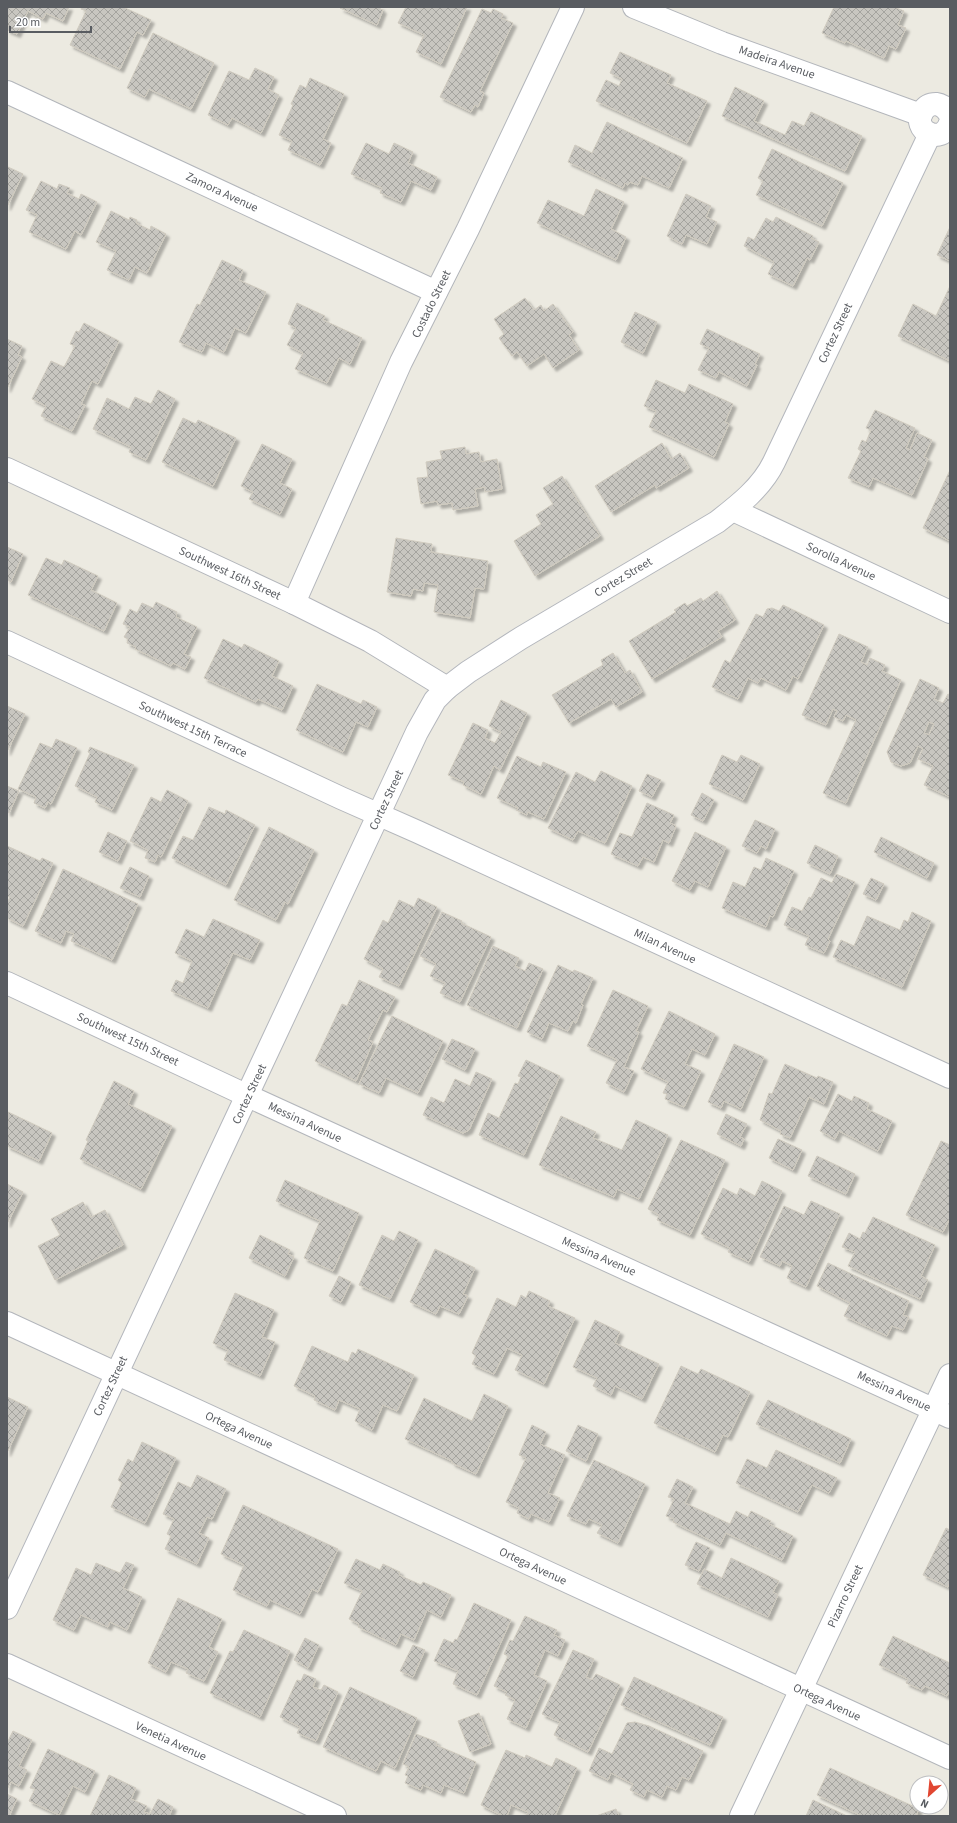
<svg xmlns="http://www.w3.org/2000/svg" width="957" height="1823" viewBox="0 0 957 1823" font-family="'Source Sans 3',sans-serif">
<style>
.building{fill:url(#building-cross-hatch);stroke:#d0cbbf;fill-rule:evenodd;filter:url(#shadow)}
.lines{fill:none;stroke-linecap:round;stroke-linejoin:round}
.street-casing{stroke:#b3b6bb;stroke-width:24}
.secondary-casing{stroke:#b4b7bd;stroke-width:24}
.street{stroke:#fff;stroke-width:22}
.secondary{stroke:#fff;stroke-width:22}
.labels{text-anchor:middle;stroke-width:3;stroke-linejoin:round;paint-order:stroke}
.street-label{font-size:12px;fill:#595c61;stroke:#fff}
</style>
<defs>
<pattern id="building-cross-hatch" width="8" height="8" patternUnits="userSpaceOnUse"><rect width="8" height="8" fill="#c8c6c0"/><path d="M0 0l8 8M0 8l8-8" fill="none" stroke="#a5a49f"/></pattern>
<filter id="shadow"><feDropShadow dx="3.5" dy="3.5" stdDeviation="1" flood-color="#0004"/></filter>
</defs>
<rect width="100%" height="100%" fill="#eceae1"/>
<g class="building">
<path d="M7,7H69L63,21L46,13L43,19L28,11L17,34L7,30Z"/>
<path d="M82,7H123L151,20L143,35L137,32L120,69L70,45L86,11L81,9Z"/>
<path d="M381,7L380,9L383,10L377,25L340,8Z"/>
<path d="M406,7H467L441,64L416,52L424,35L398,23Z"/>
<path d="M834,7H894L904,11L898,25L906,28L896,49L889,46L884,58L846,41L845,43L822,33Z"/>
<path d="M482,9L491,13L493,9L503,14L501,18L513,23L480,91L484,93L478,107L475,105L471,112L440,97Z"/>
<path d="M153,33L214,63L191,109L149,89L145,97L127,88Z"/>
<path d="M620,52L671,75L667,83L707,101L687,143L596,101L606,80L619,86L622,79L610,73Z"/>
<path d="M255,68L274,77L268,89L279,95L261,133L232,118L228,125L208,115L229,71L249,80Z"/>
<path d="M310,78L344,94L323,139L331,143L320,165L288,150L292,141L279,135L293,105L291,104L300,85L306,88Z"/>
<path d="M735,87L764,101L754,121L785,135L792,121L804,126L811,112L862,136L845,171L722,116Z"/>
<path d="M607,122L683,158L669,188L642,176L638,185L630,182L628,185L625,183L623,188L568,162L575,145L592,153Z"/>
<path d="M366,143L389,154L394,143L413,152L408,163L437,177L431,190L411,181L401,202L380,193L382,188L351,174Z"/>
<path d="M772,149L843,183L822,226L756,195L763,181L758,178Z"/>
<path d="M8,167L23,174L7,207V169Z"/>
<path d="M41,181L57,189L59,184L70,188L67,193L79,199L81,194L97,202L81,235L75,231L66,249L29,232L37,215L26,210Z"/>
<path d="M596,189L624,202L611,229L626,237L616,260L537,223L548,200L584,216Z"/>
<path d="M686,194L711,206L706,217L717,222L707,244L686,235L682,244L667,236Z"/>
<path d="M111,211L129,220L130,217L137,220L136,223L150,230L151,226L166,234L147,273L135,267L129,280L107,270L116,251L96,242Z"/>
<path d="M776,217L813,236L811,238L819,242L810,260L807,258L793,286L768,274L774,262L744,246L748,237L754,240L766,218L773,222Z"/>
<path d="M950,227V261L937,255Z"/>
<path d="M222,260L243,270L239,280L266,292L246,333L235,328L224,352L206,343L202,352L179,342L197,304L200,305Z"/>
<path d="M950,286V361L898,336L913,304L936,316Z"/>
<path d="M525,298L534,310L541,305L544,311L553,304L573,332L569,335L579,350L553,368L544,354L527,366L517,352L512,356L499,338L504,334L494,319Z"/>
<path d="M297,303L325,316L323,320L362,338L350,364L339,358L327,383L295,369L303,353L287,345L296,328L288,324Z"/>
<path d="M635,312L657,322L643,353L621,342Z"/>
<path d="M84,323L119,341L98,384L92,381L81,404L85,405L72,431L41,416L46,406L32,399L51,361L64,367L75,346L70,344L76,331L79,332Z"/>
<path d="M707,329L760,354L755,364L757,365L747,386L719,372L716,378L698,370L709,348L700,344Z"/>
<path d="M7,339L22,346L18,355L22,357L7,389Z"/>
<path d="M656,380L685,393L689,384L733,404L725,422L729,424L714,457L649,427L656,411L644,406Z"/>
<path d="M158,390L175,399L146,460L129,452L131,447L93,429L107,398L129,409L135,397L151,404Z"/>
<path d="M875,410L915,428L906,448L910,450L917,433L932,440L924,457L928,459L912,495L873,478L869,487L848,478L861,451L858,449L862,440L866,442L871,430L866,428Z"/>
<path d="M183,418L196,424L198,420L236,438L213,486L162,462Z"/>
<path d="M662,443L671,459L680,453L689,468L656,488L655,485L611,512L595,486Z"/>
<path d="M262,444L292,459L280,483L292,489L280,514L249,499L253,492L241,486Z"/>
<path d="M465,447L466,454L479,452L481,462L497,459L502,489L485,492V487L475,489L478,506L453,510L452,503L438,505L437,501L421,504L417,478L428,477L426,462L442,459L440,451Z"/>
<path d="M950,470V541L923,528Z"/>
<path d="M562,476L600,536L535,576L514,541L541,524L536,515L553,504L543,488Z"/>
<path d="M396,538L432,544L431,552L488,561L484,589L475,588L470,618L434,612L438,585L424,583L423,591L413,589L411,596L387,592Z"/>
<path d="M7,547L23,554L11,582L7,580Z"/>
<path d="M46,558L62,565L64,560L98,576L91,590L117,603L104,631L28,595Z"/>
<path d="M717,591L735,620L718,631L722,637L652,679L629,641L676,612L674,610L685,603L687,606L701,598L703,601Z"/>
<path d="M156,602L177,612L176,617L197,627L184,654L191,657L185,669L173,663L171,666L135,649L136,647L127,643L128,639L124,637L130,627L123,624L130,609L137,613L142,603L153,608Z"/>
<path d="M783,605L824,625L798,679L793,676L786,690L761,678L758,683L748,678L738,699L712,687L725,660L730,663L756,614L763,617L767,609L772,608L779,611Z"/>
<path d="M839,634L868,647L861,662L867,665L870,658L885,665L882,671L901,680L846,803L823,793L856,720L846,715L843,721L834,717L837,711L833,709L826,725L802,715Z"/>
<path d="M223,639L242,648L244,644L279,661L272,676L293,686L282,710L258,699L256,702L204,678Z"/>
<path d="M613,653L625,673L630,670L642,692L616,707L611,699L569,723L552,695L603,665L601,660Z"/>
<path d="M920,679L939,688L934,699L943,703L948,694L950,695V797L924,785L933,766L918,759L923,749L918,746L910,763L901,766L891,762L887,752ZM929,722L934,724L929,735L924,733Z"/>
<path d="M317,684L361,704L363,700L377,707L368,727L356,722L343,752L296,730Z"/>
<path d="M501,700L527,713L500,770L494,766L481,794L463,785L464,782L448,775L473,723L488,730L485,738L495,743L501,732L489,726Z"/>
<path d="M7,706L25,714L7,752Z"/>
<path d="M56,739L77,748L51,804L48,802L45,808L34,803L36,797L18,789L40,743L52,748Z"/>
<path d="M90,747L134,765L112,810L95,802L97,797L75,786L90,753L88,752Z"/>
<path d="M722,755L737,762L741,755L760,764L743,800L709,784Z"/>
<path d="M517,756L541,767L543,762L566,772L544,819L528,812L527,815L516,810L518,808L497,798Z"/>
<path d="M601,771L632,786L605,843L578,831L573,840L548,828L576,772L595,782Z"/>
<path d="M647,774L661,780L652,797L639,791Z"/>
<path d="M7,786L19,791L9,813L7,812Z"/>
<path d="M167,790L188,801L161,857L158,855L155,862L145,858L148,850L130,841L151,797L161,802Z"/>
<path d="M702,793L714,800L703,821L691,815Z"/>
<path d="M647,803L674,815L670,823L676,826L669,843L663,840L654,862L643,857L638,866L611,854L620,833L632,837Z"/>
<path d="M209,807L225,814L226,810L255,825L226,885L172,858L183,836L193,840Z"/>
<path d="M755,820L775,829L766,849L761,846L757,853L742,846Z"/>
<path d="M269,827L314,850L288,904L285,902L276,920L234,900Z"/>
<path d="M108,832L127,841L118,861L99,852Z"/>
<path d="M695,832L726,847L708,887L695,881L690,890L672,881Z"/>
<path d="M881,837L934,863L927,878L874,852Z"/>
<path d="M815,845L838,856L830,874L807,863Z"/>
<path d="M7,846L40,861L42,858L53,863L23,926L7,918V903L10,897L7,896Z"/>
<path d="M766,858L794,871L773,917L770,916L766,927L722,908L733,882L745,887L754,867L761,870Z"/>
<path d="M130,867L149,876L140,897L120,888Z"/>
<path d="M63,869L138,904L112,960L71,941L74,934L66,931L61,943L35,931Z"/>
<path d="M836,874L855,882L828,939L830,941L824,953L805,945L809,936L784,925L792,907L802,911L809,897L811,898L821,878L832,883Z"/>
<path d="M871,878L884,884L876,900L863,894Z"/>
<path d="M418,898L437,907L399,986L379,977L383,969L364,959L383,920L388,923L399,900L414,907Z"/>
<path d="M442,912L462,921L461,923L491,937L460,1002L440,993L445,983L430,976L436,964L420,956Z"/>
<path d="M912,912L931,921L902,987L833,957L841,940L854,946L867,916L900,930L904,920L908,922Z"/>
<path d="M213,919L260,940L250,960L233,953L208,1008L171,991L176,980L183,983L192,961L175,953L186,929L204,937Z"/>
<path d="M493,946L519,958L515,966L525,971L529,963L543,969L517,1028L467,1005Z"/>
<path d="M558,965L573,972L574,970L593,978L581,1004L583,1005L576,1023L573,1021L568,1031L549,1023L542,1039L527,1032Z"/>
<path d="M359,980L395,997L387,1012L383,1010L368,1040L373,1042L356,1081L315,1061L342,1004L347,1006Z"/>
<path d="M613,990L648,1006L636,1031L639,1032L624,1067L634,1071L624,1092L606,1083L617,1060L587,1046Z"/>
<path d="M669,1011L715,1034L705,1055L692,1049L685,1064L701,1071L684,1107L665,1099L667,1094L663,1093L668,1082L641,1069Z"/>
<path d="M392,1016L443,1041L418,1093L386,1078L379,1093L359,1084Z"/>
<path d="M452,1039L475,1049L465,1070L442,1059Z"/>
<path d="M734,1044L764,1057L741,1109L724,1101L721,1108L708,1102Z"/>
<path d="M526,1060L560,1076L524,1155L479,1135L488,1113L499,1118L515,1083L518,1084L521,1077L518,1076Z"/>
<path d="M785,1064L817,1078L818,1076L833,1082L824,1104L809,1097L790,1138L780,1134L781,1131L760,1120L769,1093L772,1094Z"/>
<path d="M476,1072L492,1079L469,1130L463,1133L423,1115L431,1097L444,1103L455,1079L470,1086Z"/>
<path d="M114,1081L134,1091L128,1104L172,1126L141,1189L80,1159L88,1141L86,1140Z"/>
<path d="M838,1094L852,1101L854,1096L869,1103L867,1109L892,1121L878,1151L839,1131L835,1139L820,1131Z"/>
<path d="M8,1112L52,1133L39,1161L7,1146Z"/>
<path d="M726,1114L747,1124L740,1137L744,1139L741,1146L717,1134Z"/>
<path d="M561,1116L596,1132L593,1138L622,1150L636,1120L668,1135L639,1199L617,1189L614,1197L539,1165Z"/>
<path d="M778,1139L802,1150L793,1170L769,1158Z"/>
<path d="M681,1140L725,1160L690,1235L657,1220L659,1215L648,1209Z"/>
<path d="M941,1141L950,1145V1218L943,1232L906,1215Z"/>
<path d="M817,1156L855,1174L846,1194L808,1176Z"/>
<path d="M285,1180L359,1213L333,1271L304,1258L320,1221L276,1201Z"/>
<path d="M762,1181L782,1191L749,1262L728,1252L730,1248L701,1234L723,1188L737,1195L740,1188L755,1196Z"/>
<path d="M7,1184L23,1192L7,1224Z"/>
<path d="M811,1201L840,1214L806,1287L787,1278L792,1266L782,1261L780,1266L760,1257L784,1206L804,1215Z"/>
<path d="M83,1202L91,1217L105,1210L123,1245L55,1280L38,1246L60,1235L51,1219Z"/>
<path d="M873,1217L935,1245L921,1276L928,1280L920,1299L848,1266L855,1252L842,1247L849,1233L860,1239L863,1232L865,1233Z"/>
<path d="M399,1231L418,1240L390,1299L359,1285L382,1235L394,1241Z"/>
<path d="M260,1235L290,1250L288,1254L294,1257L285,1276L249,1258Z"/>
<path d="M435,1249L475,1268L463,1294L468,1296L459,1314L440,1306L436,1314L410,1302Z"/>
<path d="M828,1263L909,1301L903,1315L909,1317L903,1330L892,1326L887,1336L844,1316L850,1303L817,1286Z"/>
<path d="M339,1276L351,1282L341,1302L329,1296Z"/>
<path d="M529,1291L550,1301L548,1306L575,1318L544,1384L515,1370L522,1355L507,1348L494,1374L472,1364L476,1356L472,1353L497,1298L516,1307L521,1295L526,1298Z"/>
<path d="M235,1293L274,1310L262,1337L275,1342L260,1376L224,1360L228,1350L213,1343Z"/>
<path d="M595,1320L620,1332L615,1343L659,1364L642,1399L615,1386L611,1395L593,1386L597,1378L573,1367Z"/>
<path d="M312,1346L348,1362L352,1352L356,1354L358,1349L414,1375L397,1411L383,1405L372,1430L355,1421L360,1409L339,1400L335,1410L314,1400L315,1396L294,1386Z"/>
<path d="M681,1366L698,1374L701,1369L750,1392L728,1437L723,1435L715,1452L654,1423Z"/>
<path d="M484,1394L508,1406L476,1474L452,1463V1461L405,1439L424,1398L472,1421Z"/>
<path d="M7,1397L28,1407L7,1453Z"/>
<path d="M768,1400L851,1439L840,1463L756,1424Z"/>
<path d="M532,1425L546,1432L540,1444L565,1455L548,1493L560,1498L549,1522L531,1514L529,1519L517,1513L519,1508L506,1502L526,1458L519,1455Z"/>
<path d="M578,1425L598,1434L586,1461L566,1451Z"/>
<path d="M142,1442L176,1458L145,1523L111,1507L122,1483L118,1480L128,1459L133,1462Z"/>
<path d="M776,1450L837,1478L829,1493L812,1485L798,1512L736,1483L747,1459L767,1468Z"/>
<path d="M594,1460L645,1484L618,1543L597,1533L602,1525L589,1519L586,1524L567,1516Z"/>
<path d="M197,1475L226,1489L212,1519L207,1517L199,1533L209,1538L197,1564L165,1549L171,1536L167,1534L174,1519L163,1514L178,1482L191,1488Z"/>
<path d="M677,1479L693,1487L685,1503L730,1524L736,1511L748,1517L751,1511L771,1521L769,1524L793,1536L782,1560L726,1533L720,1545L673,1522L674,1519L666,1516L674,1499L668,1497Z"/>
<path d="M243,1505L338,1549L318,1592L312,1589L300,1614L270,1600L267,1606L233,1590L244,1565L221,1554Z"/>
<path d="M946,1528L950,1530V1582L948,1587L923,1575Z"/>
<path d="M696,1542L710,1548L699,1571L685,1565Z"/>
<path d="M731,1558L779,1581L773,1592L778,1595L768,1617L697,1584L704,1569L722,1578Z"/>
<path d="M356,1559L380,1570L383,1564L400,1572L399,1575L421,1585L423,1582L451,1595L441,1617L427,1610L414,1640L401,1634L396,1645L358,1627L359,1624L349,1619L362,1591L344,1583Z"/>
<path d="M126,1562L134,1565L123,1588L142,1597L127,1630L110,1622L108,1627L81,1615L74,1630L53,1620L76,1568L91,1575L96,1563L120,1573Z"/>
<path d="M178,1598L222,1619L209,1647L218,1652L204,1681L186,1673L188,1669L171,1662L166,1672L148,1663Z"/>
<path d="M474,1603L511,1620L477,1695L453,1684L458,1671L434,1661L444,1639L453,1643L455,1639L457,1640Z"/>
<path d="M525,1616L557,1630L554,1635L565,1640L558,1656L545,1650L534,1675L547,1681L526,1728L507,1719L515,1700L505,1695L507,1692L494,1686L508,1656L504,1654L510,1640L513,1641Z"/>
<path d="M244,1630L290,1651L260,1717L210,1693L230,1651L233,1652Z"/>
<path d="M893,1636L950,1663V1689L947,1696L925,1686L922,1690L906,1683L908,1679L879,1665Z"/>
<path d="M305,1638L319,1645L308,1668L294,1660Z"/>
<path d="M413,1645L425,1650L413,1677L400,1671Z"/>
<path d="M573,1650L594,1659L586,1677L592,1680L596,1674L620,1685L588,1752L554,1735L560,1722L542,1714Z"/>
<path d="M304,1674L316,1679L313,1687L321,1690L324,1685L338,1692L316,1741L297,1733L300,1727L280,1717L297,1680L301,1681Z"/>
<path d="M634,1677L723,1717L710,1745L621,1705Z"/>
<path d="M350,1687L417,1718L395,1768L381,1761L376,1771L323,1747Z"/>
<path d="M479,1713L491,1744L470,1752L458,1721Z"/>
<path d="M635,1722L649,1726L703,1751L689,1780L682,1777L676,1790L667,1786L662,1797L647,1790L644,1797L630,1790L633,1784L611,1773L608,1780L589,1771L599,1748L612,1754L627,1723Z"/>
<path d="M13,1731L32,1740L19,1766L27,1770L19,1786L11,1782L7,1790V1743Z"/>
<path d="M416,1734L437,1742L436,1745L476,1762L464,1793L444,1785L441,1793L423,1785L421,1790L405,1783L408,1776L405,1775L409,1767L403,1764Z"/>
<path d="M48,1749L95,1771L85,1792L73,1786L59,1815L29,1801L35,1789L30,1788Z"/>
<path d="M506,1750L525,1758L526,1755L552,1767L556,1758L577,1768L555,1816H526L528,1812L511,1805L507,1816H503L481,1805Z"/>
<path d="M830,1768L919,1809L916,1816H862L817,1795Z"/>
<path d="M109,1775L136,1788L131,1799L147,1806L144,1812L150,1814L158,1799L173,1807L169,1816H90Z"/>
<path d="M7,1794L17,1799L9,1816H7Z"/>
<path d="M813,1800L847,1816H806Z"/>
<path d="M616,1809L619,1816H596Z"/>
</g>
<g class="lines">
<g class="street-casing">
<g id="street">
<path d="M634,7L722,43L921,115"/>
<path d="M7,92L436,292"/>
<path d="M7,469L294,603L370,641L447,688"/>
<path d="M733,510L950,612"/>
<path d="M294,603L401,362L468,229L573,7"/>
<path d="M7,642L341,798L418,832L950,1077"/>
<path d="M7,983L248,1096L950,1417"/>
<path d="M7,1323L950,1758"/>
<path d="M7,1665L335,1816"/>
<path d="M741,1816L950,1375"/>
</g>
</g>
<g class="secondary-casing">
<g id="secondary">
<path d="M950,115C947,109 943,105 936,104C930,104 926,106 923,111C910,130 942,147 950,123"/>
<path d="M7,1608C143,1315 281,1024 417,732L435,700L447,688L468,672L521,638L717,522C739,505 762,487 774,462L930,134"/>
</g>
</g>
<use href="#street" class="street"/>
<use href="#secondary" class="secondary"/>
</g>
<g class="labels">
<g class="street-label">
<text transform="translate(777 62) rotate(19)" y="4">Madeira Avenue</text>
<text transform="translate(222 192) rotate(25)" y="4">Zamora Avenue</text>
<text transform="translate(431 304) rotate(-64)" y="4">Costado Street</text>
<text transform="translate(835 333) rotate(-65)" y="4">Cortez Street</text>
<text transform="translate(841 561) rotate(25)" y="4">Sorolla Avenue</text>
<text transform="translate(230 573) rotate(25)" y="4">Southwest 16th Street</text>
<text transform="translate(623 577) rotate(-31)" y="4">Cortez Street</text>
<text transform="translate(193 729) rotate(25)" y="4">Southwest 15th Terrace</text>
<text transform="translate(386 800) rotate(-65)" y="4">Cortez Street</text>
<text transform="translate(665 946) rotate(25)" y="4">Milan Avenue</text>
<text transform="translate(128 1039) rotate(25)" y="4">Southwest 15th Street</text>
<text transform="translate(249 1094) rotate(-65)" y="4">Cortez Street</text>
<text transform="translate(305 1122) rotate(25)" y="4">Messina Avenue</text>
<text transform="translate(599 1256) rotate(24)" y="4">Messina Avenue</text>
<text transform="translate(110 1386) rotate(-65)" y="4">Cortez Street</text>
<text transform="translate(894 1391) rotate(25)" y="4">Messina Avenue</text>
<text transform="translate(239 1430) rotate(25)" y="4">Ortega Avenue</text>
<text transform="translate(533 1566) rotate(25)" y="4">Ortega Avenue</text>
<text transform="translate(845 1596) rotate(-65)" y="4">Pizarro Street</text>
<text transform="translate(827 1702) rotate(25)" y="4">Ortega Avenue</text>
<text transform="translate(171 1741) rotate(25)" y="4">Venetia Avenue</text>
</g>
</g>
<rect width="957" height="1823" fill="none" stroke="#595c61" stroke-width="16"/>
<g transform="translate(929 1795) rotate(207)"><circle r="19" fill="#ffffff" stroke="#bdbec0"/>
<path d="M0-3L7 15L0 10L-7 15Z" fill="#e14631"/>
<text y="-6" font-size="11" font-weight="bold" text-anchor="middle" fill="#595c61">N</text>
</g>
<path d="M10 26v6h81v-6" fill="none" stroke="#595c61" stroke-width="2"/>
<text x="16" y="26" font-size="12" fill="#595c61" stroke="#ffffff" stroke-width="3" paint-order="stroke">20 m</text>
</svg>
